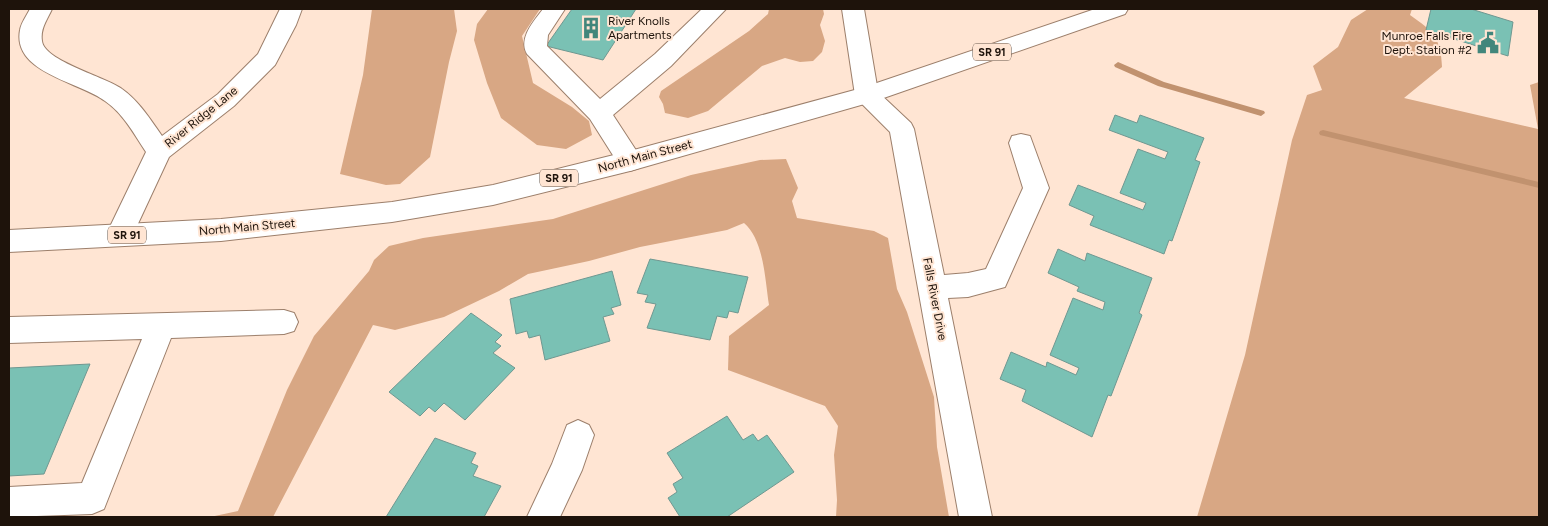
<svg xmlns="http://www.w3.org/2000/svg" width="1548" height="526" viewBox="0 0 1548 526" font-family="Figtree,sans-serif">
<style>
.forest{fill:#d8a784}
.lines{fill:none;stroke-linecap:round;stroke-linejoin:round}
.stream{fill:#c1926f;fill-rule:evenodd}
.building{fill:#7ac1b4;stroke:#6f9891}
.minor-casing{stroke:#9c7f6b;stroke-width:2}
.major-casing{stroke:#9c7f6b;stroke-width:2}
.minor{fill:#fff;fill-rule:evenodd}
.major{fill:#fff;fill-rule:evenodd}
.labels{text-anchor:middle;stroke-width:4;stroke-linejoin:round;paint-order:stroke}
.shield{fill:#ffe5d3;stroke:#625247;stroke-width:1}
.shield-label{font-size:11px;font-weight:bold;fill:#1e130b}
.poi-label{font-size:12px;fill:#1e130b;stroke:#ffe5d3;text-anchor:start}
.street-label{font-size:12px;fill:#1e130b;stroke:#ffe5d3}
</style>
<rect width="100%" height="100%" fill="#ffe5d3"/>
<g class="forest">
<path d="M372,9H454L457,31L449,62L430,157L400,184L386,185L340,174L363,75Z"/>
<path d="M488,9H540L522,36L533,83L572,107L589,121L592,135L566,149L537,145L501,118L487,83L474,40L477,24Z"/>
<path d="M769,9H823L824,14L820,25L825,41L822,52L813,61L800,62L785,58L762,66L708,111L688,118L665,113L663,104L659,97L661,91L749,31L768,14Z"/>
<path d="M1368,9H1412L1410,15C1433,31 1441,38 1442,67L1404,98L1538,129L1530,85L1539,82V517H1197L1245,355L1292,140L1307,95L1322,90L1313,66L1338,47L1351,20Z"/>
<path d="M786,159L798,188L792,201L797,218L874,231L888,238L897,289L907,312L934,397L937,447L949,517H836L837,500L834,455L838,426L825,406L728,370L729,336L769,305C765,280 764,240 744,223L727,230L640,247L589,261L528,274L499,291L444,317L395,330L373,325L273,517H210L238,511L287,390L314,336L369,271L374,260L389,246L423,238L553,219L691,175L760,160Z"/>
</g>
<g class="lines">
<g class="stream">
<path d="M1118,62L1164,82L1264,111L1265,113L1261,116L1158,86L1115,67L1114,65Z"/>
<path d="M1323,130L1539,182V188L1320,135L1319,133L1320,131Z"/>
</g>
</g>
<g class="building">
<path d="M572,9H636L603,60L546,46Z"/>
<path d="M1431,9H1471L1513,22L1508,56L1426,30Z"/>
<path d="M1115,115L1137,123L1140,115L1204,138L1195,160L1200,162L1172,241L1169,240L1164,254L1090,225L1094,216L1069,205L1078,185L1143,210L1146,203L1120,193L1138,149L1165,159L1168,152L1109,130Z"/>
<path d="M1058,249L1085,261L1087,253L1152,278L1139,313L1142,315L1111,396L1108,395L1092,437L1022,401L1026,390L1000,379L1011,352L1046,367L1047,362L1076,375L1079,368L1050,355L1073,298L1103,310L1105,302L1077,291L1079,287L1048,273Z"/>
<path d="M650,259L748,277L738,313L729,311L727,318L717,316L710,340L647,328L656,304L645,302L648,295L637,293Z"/>
<path d="M612,271L621,305L611,308L614,314L603,317L610,341L545,360L540,335L529,338L527,331L516,334L510,299Z"/>
<path d="M471,313L502,335L495,342L501,346L493,353L515,368L465,420L444,403L435,412L429,407L420,416L389,392Z"/>
<path d="M90,364L44,474L9,476V368Z"/>
<path d="M727,416L743,440L753,434L758,441L767,435L794,472L727,517H680L668,498L677,492L673,484L683,478L667,453Z"/>
<path d="M435,438L476,453L471,463L478,466L473,476L501,486L484,517H386Z"/>
</g>
<g class="lines">
<g class="minor-casing">
<g id="minor">
<path d="M30,9H52C47,20 40,29 42,41C44,61 106,77 122,89C139,101 150,119 162,136L218,94L258,54L280,9H302L296,25L275,65L234,106L169,157L129,243L119,246L109,243L106,235L146,152C134,134 123,113 105,101C80,82 12,73 20,30C21,23 27,15 30,9Z"/>
<path d="M543,9H565L548,35L547,46L600,99L655,54L702,9H726L671,66L613,115L643,161L639,168L630,171L621,168L590,119L527,54C518,38 534,21 543,9Z"/>
<path d="M842,9H864L878,92L911,123L914,129L944,275L968,273L986,269L1023,188L1009,143L1012,136L1021,134L1030,136L1049,188L1005,287L968,297L948,298L992,517H959L890,132L859,101L855,95Z"/>
<path d="M284,310L294,313L298,322L294,331L284,334L171,338L104,509L92,514L9,517V487L82,483L142,339L9,343V317Z"/>
<path d="M578,420L589,425L594,435L582,470L560,517H527L552,464L567,425Z"/>
</g>
</g>
<g class="major-casing">
<path id="major" d="M1095,9H1128L1125,14L875,101L630,171L493,205L392,222L221,241L9,252V230L221,219L392,202L493,185L630,151L862,88Z"/>
</g>
<use href="#minor" class="minor"/>
<use href="#major" class="major"/>
</g>
<defs>
<g id="building-bare" transform="scale(1.725)"><path d="M-4-6H4V6H1V3H-1V6H-4ZM-2.5-4.3h1.7v1.8h-1.7ZM.8-4.3h1.7v1.8H.8ZM-2.5-1h1.7V.8h-1.7ZM.8-1h1.7V.8H.8Z" fill="#42867b" stroke="#ffe5d3" stroke-width="2.5" paint-order="stroke"/></g>
<g id="civic-bare" transform="scale(1.725)"><path d="M-.6-6.5H3V-4.5H.6V-3L4-1V1h2V6H-6V1h2V-1L-.6-3ZM-1.2 2.5V6h2.4V2.5Z" fill="#42867b" stroke="#ffe5d3" stroke-width="2.5" paint-order="stroke"/></g>
</defs>
<g fill-rule="evenodd">
<use href="#building-bare" x="591" y="28"/>
<use href="#civic-bare" x="1488" y="43"/>
</g>
<g class="labels">
<g class="shield">
<rect x="973" y="43.5" width="38" height="17" rx="4"/>
<rect x="540" y="169.5" width="38" height="17" rx="4"/>
<rect x="108" y="226.5" width="38" height="17" rx="4"/>
</g>
<g class="shield-label">
<text x="992" y="56">SR 91</text>
<text x="559" y="182">SR 91</text>
<text x="127" y="239">SR 91</text>
</g>
<g class="poi-label">
<text x="608" y="25">River Knolls<tspan x="608" dy="14">Apartments</tspan></text>
<text x="1472" y="40" text-anchor="end">Munroe Falls Fire<tspan x="1472" dy="14">Dept. Station #2</tspan></text>
</g>
<g class="street-label">
<text transform="translate(201 117) rotate(-39)" y="4">River Ridge Lane</text>
<text transform="translate(645 156) rotate(-15)" y="4">North Main Street</text>
<text transform="translate(247 227) rotate(-5)" y="4">North Main Street</text>
<text transform="translate(935 299) rotate(79)" y="4">Falls River Drive</text>
</g>
</g>
<rect width="1548" height="526" fill="none" stroke="#1e130b" stroke-width="20"/>
</svg>
